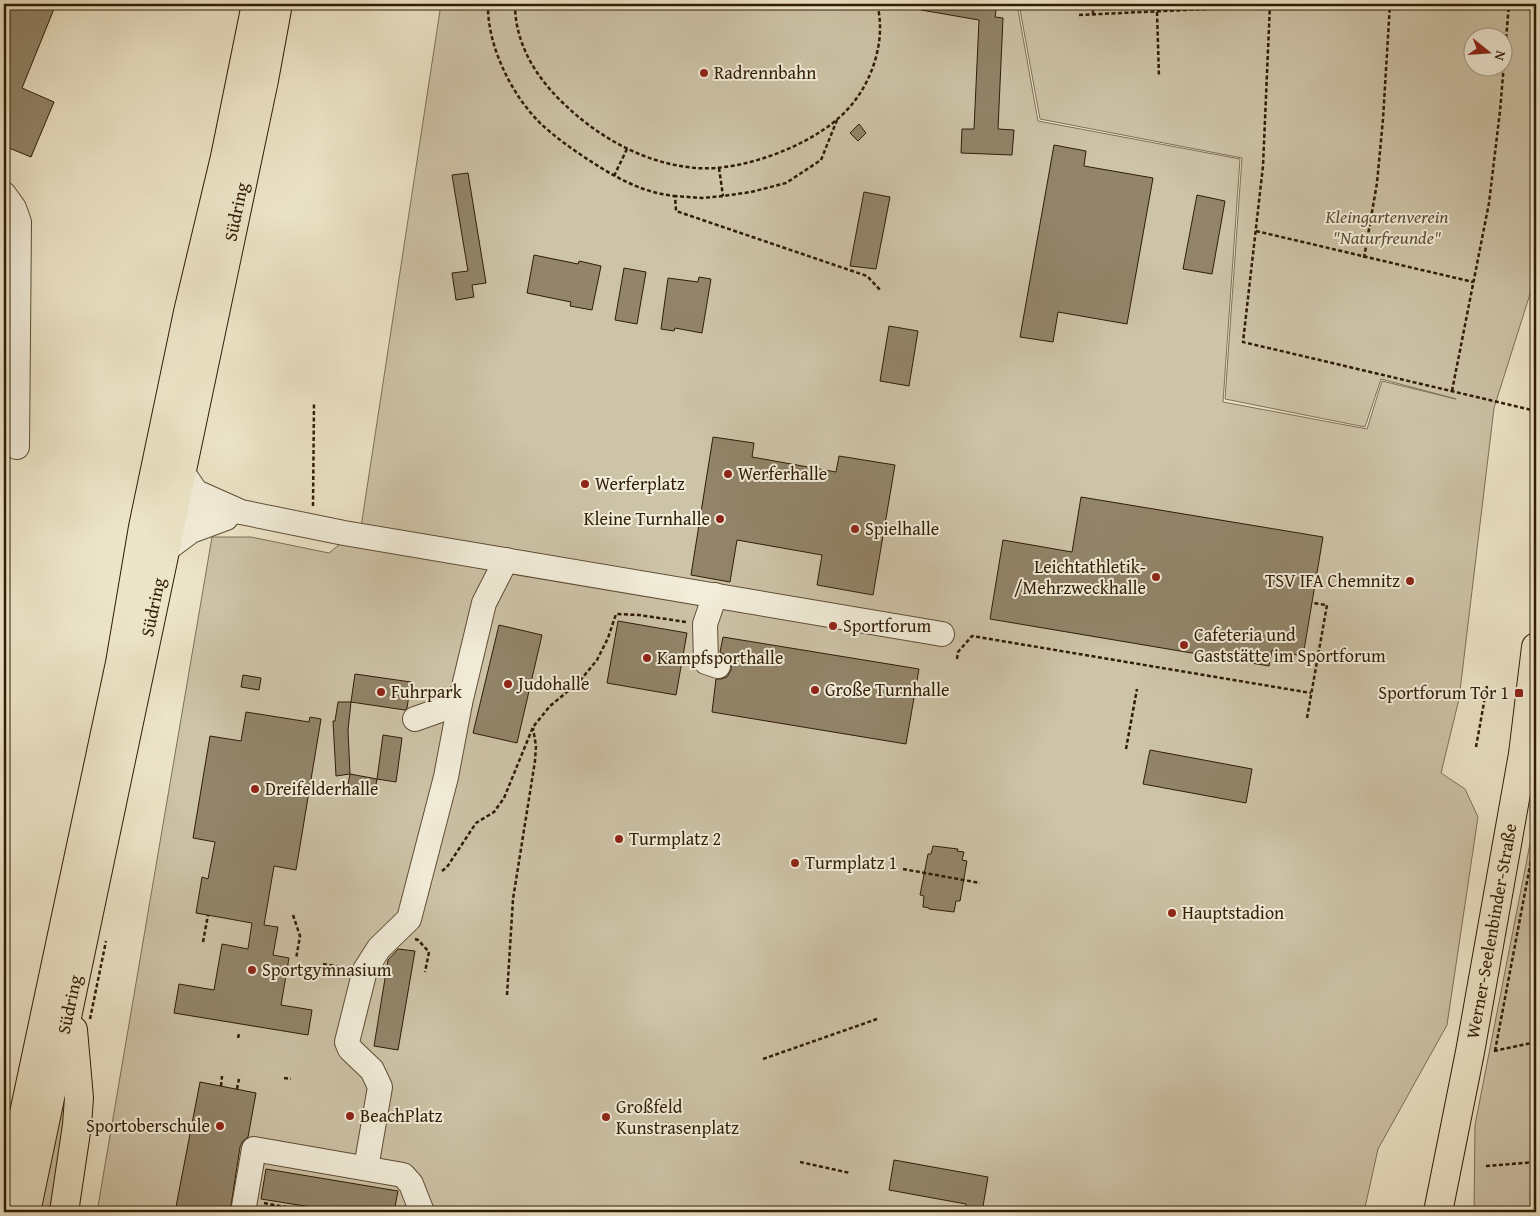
<svg xmlns="http://www.w3.org/2000/svg" width="1540" height="1216" viewBox="0 0 1540 1216" font-family="'Gentium Book Plus',serif">
<style>
.green{fill:#cdc3a7;stroke:#7e7056;fill-rule:evenodd}
.building{fill:#92856a;stroke:#301c04}
.lines{fill:none;stroke-linecap:round;stroke-linejoin:round}
.minor-casing{stroke:#5f4e35;stroke-width:26}
.major-casing{stroke:#301c04;stroke-width:30}
.path{stroke:#301c04;stroke-width:2.5;stroke-dasharray:4 2.5;stroke-linecap:butt}
.minor{stroke:#f3eedb;stroke-width:24}
.major{stroke:#ede5c8;stroke-width:28}
.poi-dot{fill:#8f2418;stroke:#f3eedb;stroke-width:2}
.labels{text-anchor:middle;stroke-width:4;stroke-linejoin:round;paint-order:stroke}
.poi-label{font-size:18px;fill:#301c04;stroke:#f3eedb;text-anchor:start}
.street-label{font-size:18px;fill:#301c04;stroke:#f3eedb}
.park-label{font-size:18px;font-style:italic;fill:#5f4e35;stroke:#f3eedb}
</style>
<rect width="100%" height="100%" fill="#ede5c8"/>
<filter id="stains"><feTurbulence type="fractalNoise" baseFrequency=".004" numOctaves="4"/><feColorMatrix values="0 0 0 0 .2 0 0 0 0 .09 0 0 0 0 .02 0 0 0 .5 -.17"/></filter>
<radialGradient id="worn" r=".72"><stop offset=".6" stop-color="#630" stop-opacity="0"/><stop offset="1" stop-color="#630" stop-opacity=".3"/></radialGradient>
<g class="green">
<path d="M441,4H1017L1038,121L1240,159L1223,402L1367,429L1382,381L1456,399L1381,379L1365,427L1225,399L1242,158L1040,119L1019,4H1536V275L1494,408L1459,699L1441,773L1465,789L1478,817L1447,1025L1378,1149L1364,1212H97L212,537H251L329,553L361,527ZM1472,38H1502V68H1472Z"/>
<path d="M1536,813V1212H1474L1475,1125Z"/>
<path d="M69,1064L58,1212H34Z"/>
</g>
<g class="building">
<path d="M4,4H56L22,88L54,102L31,157L4,146Z"/>
<path d="M921,4H997L995,17L1003,18L998,129L1014,130L1012,155L961,153L962,129H974L979,20L921,10Z"/>
<path d="M859,124L866,133L858,141L850,133Z"/>
<path d="M1054,145L1086,151L1084,166L1153,178L1127,324L1058,312L1053,342L1020,337Z"/>
<path d="M468,173L486,283L472,285L474,297L456,300L452,273L468,271L452,175Z"/>
<path d="M864,192L890,197L876,269L850,266Z"/>
<path d="M1197,195L1225,201L1212,274L1183,269Z"/>
<path d="M534,255L578,264L579,261L601,266L592,310L570,306L571,302L527,293Z"/>
<path d="M624,268L646,272L637,324L615,320Z"/>
<path d="M699,277L711,279L702,333L675,328L674,331L661,329L668,278L698,282Z"/>
<path d="M889,326L918,331L909,386L880,381Z"/>
<path d="M713,437L754,443L752,457L836,472L839,456L895,465L873,595L817,585L822,555L737,540L730,582L691,575Z"/>
<path d="M1081,497L1323,537L1303,656L1272,650L1269,666L990,619L1003,540L1072,552Z"/>
<path d="M618,621L687,633L676,695L607,683Z"/>
<path d="M499,625L542,635L517,743L473,733Z"/>
<path d="M723,637L919,669L906,744L712,712L716,679H721L727,677L731,670V663L729,657L720,652Z"/>
<path d="M355,674L411,682L407,708L405,710L351,702Z"/>
<path d="M243,675L261,678L259,690L241,687Z"/>
<path d="M338,702H351L348,730L350,774L336,776L333,721H335Z"/>
<path d="M246,712L309,722L310,717L321,719L296,870L274,866L264,925L278,927L273,955L289,958L281,1005L312,1010L308,1035L174,1013L179,984L214,990L222,944L248,949L252,923L196,913L202,877L208,879L215,842L193,838L210,736L241,741Z"/>
<path d="M383,735L402,738L396,782L377,779Z"/>
<path d="M1150,750L1252,769L1246,803L1143,784Z"/>
<path d="M350,774L377,779L374,795L347,790Z"/>
<path d="M933,846L958,849L957,851L964,852L962,860L967,861L960,901H956L954,912L929,909V908L923,907L924,896L920,895L928,854H931Z"/>
<path d="M398,949L415,951L398,1050L374,1046L388,960Z"/>
<path d="M200,1082L256,1093L248,1137L243,1141L240,1147L230,1212H175Z"/>
<path d="M894,1160L988,1177L982,1212H965L966,1204L889,1190Z"/>
<path d="M266,1169L398,1191L394,1212H342L261,1199Z"/>
</g>
<g class="lines">
<g class="minor-casing">
<g id="minor">
<path d="M4,194L14,208L19,222L17,447"/>
<path d="M181,470L196,492L241,512L344,533L942,634"/>
<path d="M164,489C188,518 200,513 234,512"/>
<path d="M164,551L191,531L226,518"/>
<path d="M715,595L705,624L706,662L718,666"/>
<path d="M415,719L460,703"/>
<path d="M366,1168L380,1087L372,1070L350,1049L347,1042L365,970L379,948L409,919L446,777L460,703L484,603L506,560"/>
<path d="M243,1212L254,1149L403,1175L411,1184L422,1212"/>
</g>
</g>
<g class="major-casing">
<g id="major">
<path d="M4,1207L120,663L143,527L188,312L225,157L256,4"/>
<path id="s1" d="M26,1212L264,80L278,4"/>
<path d="M64,1212L77,1125L79,1098L73,1030"/>
<path id="s2" d="M1438,1212L1470,1052L1523,754L1536,647"/>
</g>
</g>
<g class="path">
<path d="M488,4C487,45 511,94 540,123C556,138 576,152 595,164C620,180 645,193 675,196"/>
<path d="M515,4C515,43 535,76 563,103C599,138 646,164 696,168C745,172 823,142 853,103C874,77 886,37 877,4"/>
<path d="M1093,4V15"/>
<path d="M1270,4L1263,166L1243,342L1536,411"/>
<path d="M1157,12L1159,77"/>
<path d="M1079,15L1270,6L1387,4"/>
<path d="M837,120L821,160L786,183L751,192L723,196L702,198L675,196L676,211L867,276L881,291"/>
<path d="M719,168L723,196"/>
<path d="M614,176L627,149"/>
<path d="M1256,231L1473,282"/>
<path d="M1364,258L1377,183L1383,119L1390,4"/>
<path d="M1452,391L1489,203L1500,111L1509,4"/>
<path d="M313,506L314,403"/>
<path d="M957,659L958,652L972,636L1311,693"/>
<path d="M1307,718L1327,605L1312,603"/>
<path d="M1476,747L1487,686"/>
<path d="M1126,749L1137,689"/>
<path d="M903,869L980,883"/>
<path d="M442,871L447,867L476,823L494,812L504,798L533,727L550,706L579,682L597,660L608,638L616,614L639,615L686,622"/>
<path d="M293,915L300,936L296,959"/>
<path d="M415,939L418,940L429,952L425,972"/>
<path d="M203,942L208,915"/>
<path d="M323,964L347,968"/>
<path d="M507,995L513,899L535,761L536,746L533,728"/>
<path d="M90,1019L106,941"/>
<path d="M238,1038L239,1034"/>
<path d="M1494,1051L1536,1042"/>
<path d="M1495,1051L1536,834"/>
<path d="M763,1059L877,1019"/>
<path d="M284,1078L291,1079"/>
<path d="M221,1086L222,1076"/>
<path d="M237,1089L239,1079"/>
<path d="M800,1162L850,1173"/>
<path d="M1486,1166L1536,1162"/>
<path d="M264,1203L296,1209L305,1212"/>
<path d="M1519,1211L1536,1209"/>
</g>
<use href="#minor" class="minor"/>
<use href="#major" class="major"/>
</g>
<g class="poi-dot">
<circle cx="704" cy="73" r="5"/>
<circle cx="728" cy="474" r="5"/>
<circle cx="585" cy="484" r="5"/>
<circle cx="720" cy="519" r="5"/>
<circle cx="855" cy="529" r="5"/>
<circle cx="1156" cy="577" r="5"/>
<circle cx="1410" cy="581" r="5"/>
<circle cx="833" cy="626" r="5"/>
<circle cx="1184" cy="645" r="5"/>
<circle cx="647" cy="658" r="5"/>
<circle cx="508" cy="684" r="5"/>
<circle cx="815" cy="690" r="5"/>
<circle cx="381" cy="692" r="5"/>
<rect x="1514" y="688" width="10" height="10" rx="2.5"/>
<circle cx="255" cy="789" r="5"/>
<circle cx="619" cy="839" r="5"/>
<circle cx="795" cy="863" r="5"/>
<circle cx="1172" cy="913" r="5"/>
<circle cx="252" cy="970" r="5"/>
<circle cx="350" cy="1116" r="5"/>
<circle cx="606" cy="1117" r="5"/>
<circle cx="220" cy="1126" r="5"/>
</g>
<g class="labels">
<g class="poi-label">
<text x="714" y="79">Radrennbahn</text>
<text x="738" y="480">Werferhalle</text>
<text x="595" y="490">Werferplatz</text>
<text x="710" y="525" text-anchor="end">Kleine Turnhalle</text>
<text x="865" y="535">Spielhalle</text>
<text x="1146" y="573" text-anchor="end">Leichtathletik-<tspan x="1146" dy="21">/Mehrzweckhalle</tspan></text>
<text x="1400" y="587" text-anchor="end">TSV IFA Chemnitz</text>
<text x="843" y="632">Sportforum</text>
<text x="1194" y="641">Cafeteria und<tspan x="1194" dy="21">Gaststätte im Sportforum</tspan></text>
<text x="657" y="664">Kampfsporthalle</text>
<text x="518" y="690">Judohalle</text>
<text x="825" y="696">Große Turnhalle</text>
<text x="391" y="698">Fuhrpark</text>
<text x="1509" y="699" text-anchor="end">Sportforum Tor 1</text>
<text x="265" y="795">Dreifelderhalle</text>
<text x="629" y="845">Turmplatz 2</text>
<text x="805" y="869">Turmplatz 1</text>
<text x="1182" y="919">Hauptstadion</text>
<text x="262" y="976">Sportgymnasium</text>
<text x="616" y="1113">Großfeld<tspan x="616" dy="21">Kunstrasenplatz</tspan></text>
<text x="360" y="1122">BeachPlatz</text>
<text x="210" y="1132" text-anchor="end">Sportoberschule</text>
</g>
<g class="street-label">
<text dy="6" stroke="none"><textPath href="#s1" startOffset="1022">Südring</textPath></text>
<text dy="6" stroke="none"><textPath href="#s1" startOffset="618">Südring</textPath></text>
<text dy="6" stroke="none"><textPath href="#s2" startOffset="286">Werner-Seelenbinder-Straße</textPath></text>
<text dy="6" stroke="none"><textPath href="#s1" startOffset="212">Südring</textPath></text>
</g>
<g class="park-label">
<text x="1387" y="223">Kleingartenverein<tspan x="1387" dy="21">"Naturfreunde"</tspan></text>
</g>
</g>
<rect width="1540" height="1216" fill="none" stroke="#ede5c8" stroke-width="20"/>
<rect x="5" y="5" width="1530" height="1206" fill="none" stroke="#301c04" stroke-width="2.5"/>
<rect x="10" y="10" width="1520" height="1196" fill="none" stroke="#301c04"/>
<g transform="translate(1488 52) rotate(107)"><circle r="24" fill="#f3eedb" stroke="#a59a85"/>
<path d="M0-4L9 19L0 12L-9 19Z" fill="#8f2418"/>
<text y="-8" font-size="14" font-weight="bold" text-anchor="middle" fill="#301c04">N</text>
</g>
<rect width="100%" height="100%" filter="url(#stains)"/>
<rect width="100%" height="100%" fill="url(#worn)"/>
</svg>
